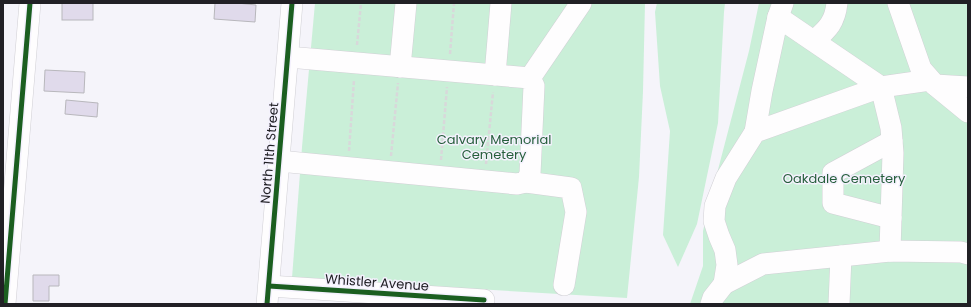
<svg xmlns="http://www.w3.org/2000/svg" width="971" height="307" viewBox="0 0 971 307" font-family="Poppins,sans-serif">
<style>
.green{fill:#caefd8}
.building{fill:#e0daeb;stroke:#b8b7bc}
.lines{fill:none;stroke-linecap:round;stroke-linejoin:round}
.minor-casing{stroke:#d1d0d5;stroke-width:22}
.path{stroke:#d8d8da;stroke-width:2.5;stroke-dasharray:4 2;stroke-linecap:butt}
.minor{stroke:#fefdfe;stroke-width:21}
.cycleway-casing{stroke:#f4f1fd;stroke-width:8}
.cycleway{stroke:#1b5e20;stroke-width:5}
.labels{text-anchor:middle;stroke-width:3;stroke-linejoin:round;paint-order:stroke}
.park-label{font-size:13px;fill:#265f3c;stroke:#f4f1fd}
.street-label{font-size:13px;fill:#212025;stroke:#f4f1fd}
</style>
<rect width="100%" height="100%" fill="#f5f4fa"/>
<g class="green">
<path d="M315,3H645L643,91L639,177L627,298L292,278L302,147Z"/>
<path d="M657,3H725L724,12L718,123L697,224L678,267L663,235L670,131L660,86L655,12Z"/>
<path d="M759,3H968V304H690L703,266V231L714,185L749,51Z"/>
</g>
<g class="building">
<rect x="62" y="3" width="31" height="17"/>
<path d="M215,3H237L256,5L255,22L214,19Z"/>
<path d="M45,70L85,72L84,93L44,91Z"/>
<path d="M66,100L98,103L97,117L65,114Z"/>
<path d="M33,275H59V286H49V301H33Z"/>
</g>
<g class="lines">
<g class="minor-casing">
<g id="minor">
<path d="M898,3L921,69L935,85L968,112"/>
<path d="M778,17L881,87L891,128L893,153L890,251"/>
<path d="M814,41C828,29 835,22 837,3"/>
<path d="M400,67L406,3"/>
<path d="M495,75L501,3"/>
<path d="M530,78L581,3"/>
<path d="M935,85L968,87"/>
<path d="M755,132L762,91L778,17L783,3"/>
<path d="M279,161L517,184L526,182L530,174L534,86L530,78L288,57"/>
<path d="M526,182L571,188L576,212L564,285"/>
<path d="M891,218L833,203V173L892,141"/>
<path d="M724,284L727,265L725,250L719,236L714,221L715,206L726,178L755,132L881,87L930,80"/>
<path d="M269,286L484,300"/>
<path d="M5,304L30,3"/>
<path d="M267,304L292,3"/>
<path d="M711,304L713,298L724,284L763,264L890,251L961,252L968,254"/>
<path d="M839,304L841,256"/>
</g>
</g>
<g class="path">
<path d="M357,45L361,3"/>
<path d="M450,54L454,3"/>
<path d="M349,151L354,80"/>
<path d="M391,156L398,83"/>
<path d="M441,160L447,87"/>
<path d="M486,164L493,92"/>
</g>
<use href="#minor" class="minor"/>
<g class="cycleway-casing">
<g id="cycleway">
<path d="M269,286L484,300"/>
<path d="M5,304L30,3"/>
<path d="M267,304L292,3"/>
</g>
</g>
<use href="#cycleway" class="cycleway"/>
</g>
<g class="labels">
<g class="park-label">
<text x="494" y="144">Calvary Memorial<tspan x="494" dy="15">Cemetery</tspan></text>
<text x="844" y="183">Oakdale Cemetery</text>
</g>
<g class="street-label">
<text transform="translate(269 153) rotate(-85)" y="5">North 11th Street</text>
<text transform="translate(377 282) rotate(4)" y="5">Whistler Avenue</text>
</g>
</g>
<rect width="971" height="307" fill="none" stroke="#212025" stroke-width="8"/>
</svg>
